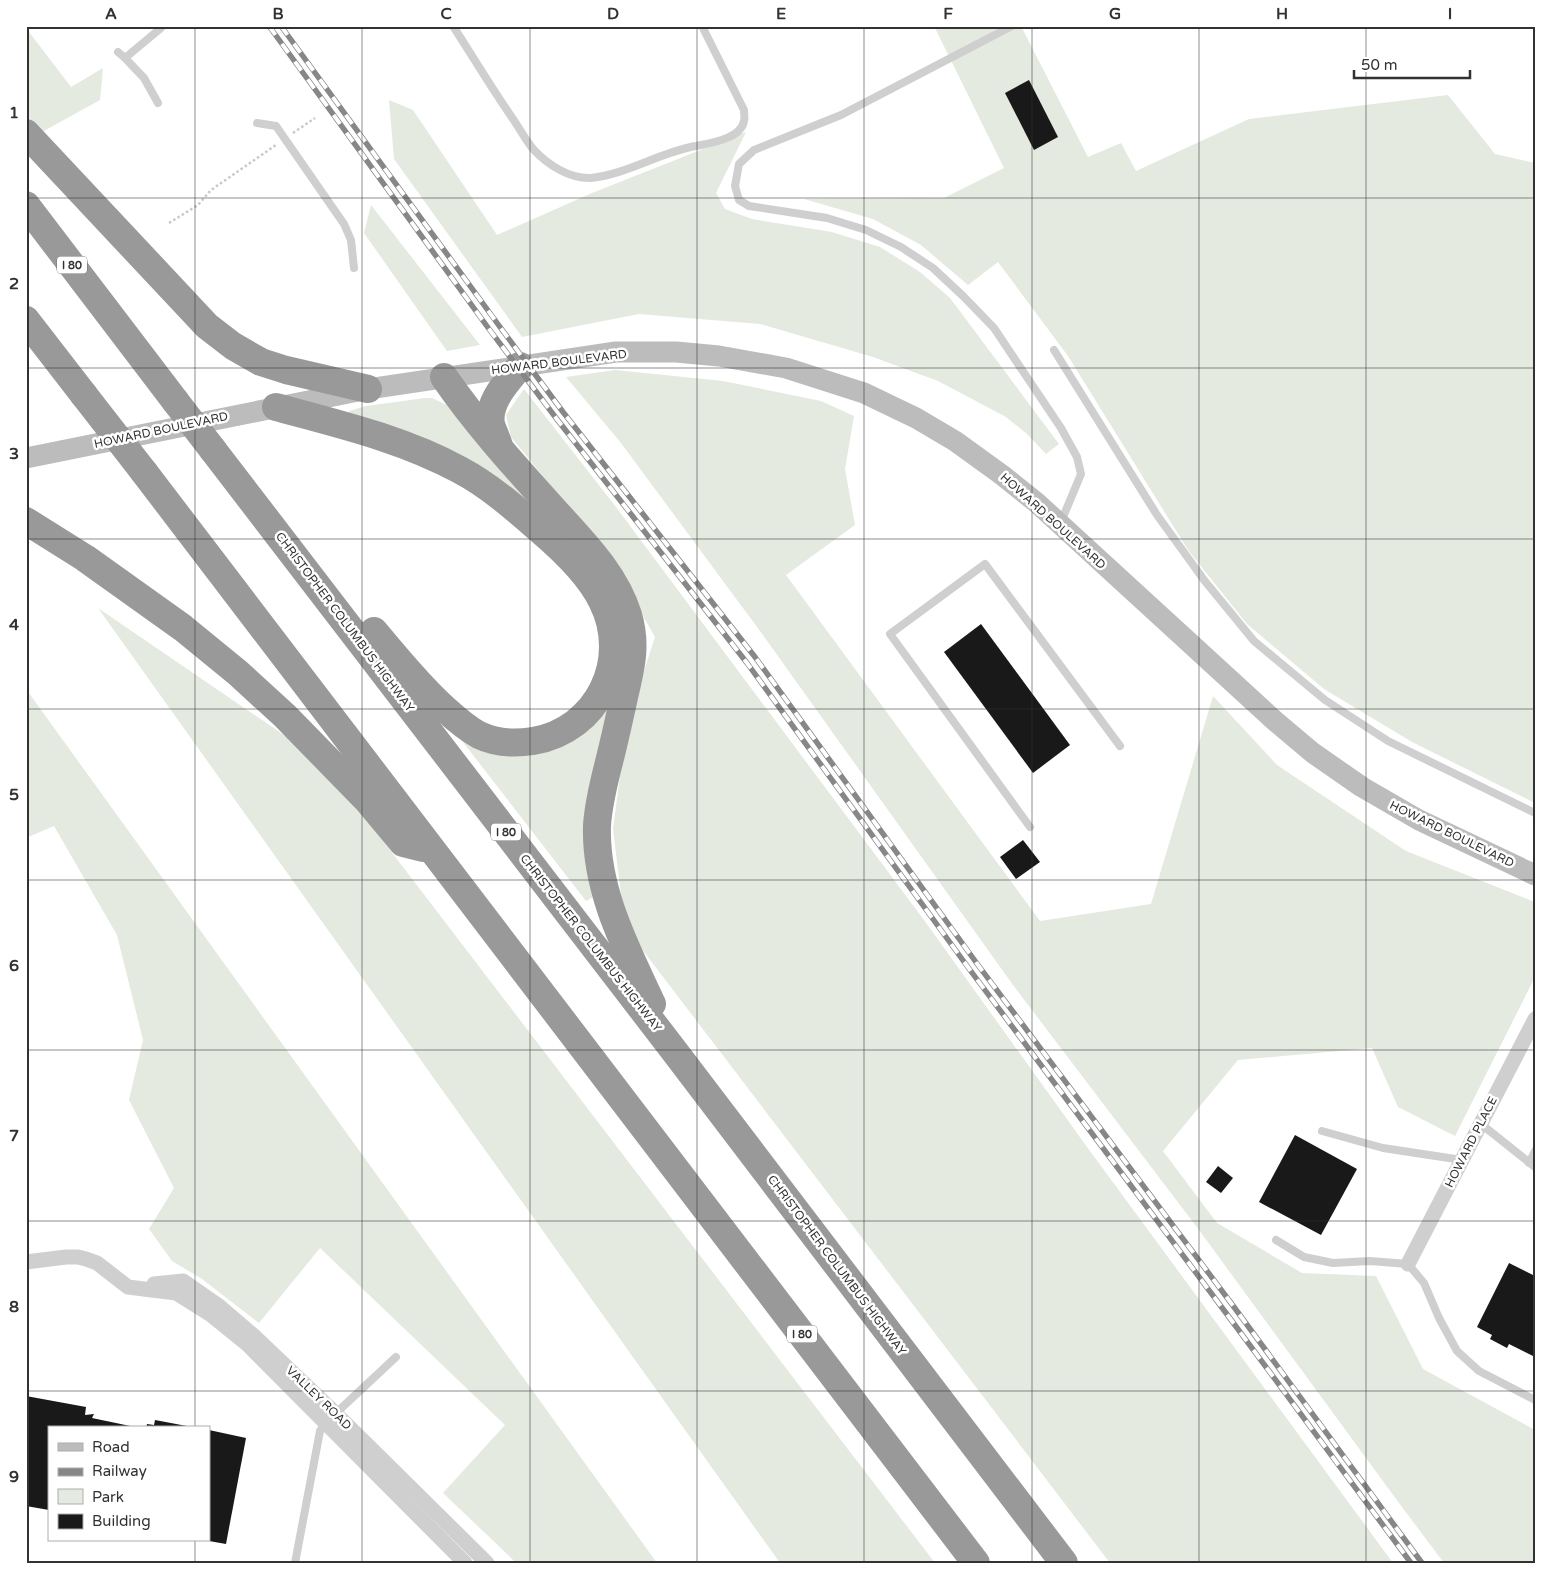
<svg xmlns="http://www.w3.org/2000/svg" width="1561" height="1589" viewBox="0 0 1561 1589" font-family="'Varela Round',sans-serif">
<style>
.green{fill:#e4eadf}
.building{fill:#191919}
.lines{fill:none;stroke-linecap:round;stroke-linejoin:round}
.path{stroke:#c9c9c9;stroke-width:2.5;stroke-dasharray:2.5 2.5;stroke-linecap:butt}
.lane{stroke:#cfcfcf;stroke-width:8}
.street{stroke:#cfcfcf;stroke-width:15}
.secondary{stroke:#bcbcbc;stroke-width:21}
.highway{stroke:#999;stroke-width:28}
.rail-casing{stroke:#878787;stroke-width:5.5}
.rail{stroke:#fff;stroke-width:4;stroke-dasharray:11;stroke-linecap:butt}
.highway-bridge{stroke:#999;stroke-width:28}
.grid{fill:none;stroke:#323232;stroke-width:1;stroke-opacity:0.55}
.labels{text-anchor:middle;stroke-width:5;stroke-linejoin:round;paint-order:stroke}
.shield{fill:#fff;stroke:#707070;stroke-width:1}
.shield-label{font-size:11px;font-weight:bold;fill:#323232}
.street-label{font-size:12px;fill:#323232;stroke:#fff}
.neatline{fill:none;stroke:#323232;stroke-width:2}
.grid-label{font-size:16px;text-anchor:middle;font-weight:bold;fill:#323232}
</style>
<rect width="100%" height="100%" fill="#fff"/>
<g class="green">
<path d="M934,26H1021L1088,157L1121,143L1136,171L1249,119L1448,95L1495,154L1535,163V803L1412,742L1324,689L1247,624L1188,550L1068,356L998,262L968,285L921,245L873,219L804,199L944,198L1004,168Z"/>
<path d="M26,28L71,87L103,68L100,100L42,132L26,114Z"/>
<path d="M389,100L413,110L497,235L592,193L746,132L716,193L725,209L752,219L832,232L880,247L920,272L950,298L1059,444L1046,454L1027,434L1006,417L938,381L873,357L760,324L639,314L522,337L394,159Z"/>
<path d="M371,205L480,345L447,351L364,233Z"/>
<path d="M615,370L723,381L821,401L854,416L845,469L855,525L786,575L1040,921L1151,904L1213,696L1277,765L1406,851L1535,902V977L1455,1136L1398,1107L1372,1048L1238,1060L1163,1151L1217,1223L1302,1273L1376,1276L1423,1369L1535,1430V1563H1444L1399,1503L1199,1230L1013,985L760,631L621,443L566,377Z"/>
<path d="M524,389L616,507L924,920L1087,1147L1393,1563H1110L625,927L613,829L627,723L655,637L611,560L511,437L506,415Z"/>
<path d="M425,398H432L447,405C482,444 516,483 551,521C572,544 596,567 611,595C623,617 625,641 621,665L593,783L587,822V842L590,883L593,897L586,901L442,715C463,733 483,748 511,751C523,752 537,749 548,746C604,728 635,664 615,609C607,588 592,570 577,553C534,506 480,467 421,442C398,433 374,425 350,417L349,411L366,406Z"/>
<path d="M98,608L322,761L935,1563H780Z"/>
<path d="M26,689L657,1563H516L506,1553L443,1493L505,1425L320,1248L259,1323L202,1279L172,1261L149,1229L174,1188L129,1100L143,1040L117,935L54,826L26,838Z"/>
</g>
<g class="building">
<path d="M1029,80L1058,137L1034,150L1005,93Z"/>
<path d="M981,624L1070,745L1033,773L944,652Z"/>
<path d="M1023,840L1040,862L1016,879L1000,857Z"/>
<path d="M1295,1135L1357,1169L1321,1235L1259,1202Z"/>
<path d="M1218,1166L1233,1178L1221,1193L1206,1182Z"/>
<path d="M1509,1263L1535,1276V1357L1509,1344L1507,1348L1490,1339L1492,1335L1477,1327Z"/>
<path d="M26,1396L86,1407L85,1415L94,1414L92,1418L135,1427L49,1428V1510L26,1506Z"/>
<path d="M155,1420L192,1427L191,1428H146L147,1424L154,1425Z"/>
<path d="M209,1430L246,1438L226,1544L209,1541Z"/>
</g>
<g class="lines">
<g class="path">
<path d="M293,133L315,118"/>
<path d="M169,223L198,205L211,190L276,145"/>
</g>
<g class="lane">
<path d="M453,26C473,57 492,89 513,119C520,129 526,141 534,150C548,165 570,179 591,178C628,174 660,152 696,146C710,143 741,139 744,121C745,118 744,114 744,110L702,26"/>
<path d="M1012,26L841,115L754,150L739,164L735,186L739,200L749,206L827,218L866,230L901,247L933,268L963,296L994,328L1061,428L1077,457L1081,474L1061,522"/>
<path d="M118,52L125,58L161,28V26"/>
<path d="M125,58L144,78L158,103"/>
<path d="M257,123L276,126L344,224L351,240L354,268"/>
<path d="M1054,350L1157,515L1204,580L1254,641L1325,700L1388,741L1535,813"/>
<path d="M1030,827L890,634L985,564L1120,746"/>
<path d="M1481,1124L1535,1167"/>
<path d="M1322,1131L1383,1148L1462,1160"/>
<path d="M1529,1163L1535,1151"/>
<path d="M1276,1240L1304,1257L1333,1263L1370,1261L1408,1264L1424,1283L1439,1318L1457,1351L1479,1371L1535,1400"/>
<path d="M335,1414L396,1357"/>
<path d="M295,1563L320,1431L326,1422"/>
</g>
<g class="street">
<path d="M26,1262L66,1257H78L86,1259L97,1263L128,1287L176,1293L211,1315L248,1345L465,1563"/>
<path d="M1408,1264L1535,1019"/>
<path d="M154,1284L183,1281L219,1306L253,1335L335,1413L487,1563"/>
</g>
<path class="secondary" d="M26,458L368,389L616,352H676L719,356L786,368L864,393L916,418L955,441L1002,475L1037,503L1275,721L1313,753L1362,787L1419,820L1535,875"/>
<g class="highway">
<path d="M26,133L207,326L233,346L261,362L286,370L368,389"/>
<path d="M26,205L176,402"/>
<path d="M26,320L84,395"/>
<path d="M444,377C475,422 511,462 547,502C577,536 614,570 628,615C637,645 631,667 624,697C619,720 614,743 608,766C603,786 598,806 597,826C595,890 626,948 652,1004"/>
<path d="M276,407C339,424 403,439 460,470C490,486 516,509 541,531C562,549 590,576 602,601C632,660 598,730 533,741C515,744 496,743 479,735C466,728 456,719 445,709C419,686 397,658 374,631"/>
<path d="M499,446C497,439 493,431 491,424C487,402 508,381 520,366"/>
<path d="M213,450L675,1052L1064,1563"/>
<path d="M144,472L976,1563"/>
<path d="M26,521L85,558L183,628L238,673L285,716L368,801L403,843L423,848"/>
</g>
<g class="rail-casing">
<g id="rail">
<path d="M269,26L489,329L556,418L747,663L970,970L1226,1313L1411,1563"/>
<path d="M281,26L500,327L563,412L755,657L978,965L1234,1307L1422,1563"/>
</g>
</g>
<use href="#rail" class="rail"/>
<g class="highway-bridge">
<path d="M84,395L144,472"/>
<path d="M176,402L213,450"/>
</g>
</g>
<path class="grid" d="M195,26V1428M362,26V1563M530,26V1563M697,26V1563M864,26V1563M1032,26V1563M1199,26V1563M1366,26V1563M26,198H1535M26,368H1535M26,539H1535M26,709H1535M26,880H1535M26,1050H1535M26,1221H1535M26,1391H1535M195,1540V1563"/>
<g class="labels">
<g class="shield">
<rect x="57" y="256.5" width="30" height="17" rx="4"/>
<rect x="491" y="823.5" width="30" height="17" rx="4"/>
<rect x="787" y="1325.5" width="30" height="17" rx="4"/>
</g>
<g class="shield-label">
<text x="72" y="269">I 80</text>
<text x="506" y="836">I 80</text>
<text x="802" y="1338">I 80</text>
</g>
<g class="street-label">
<text transform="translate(559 362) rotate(-7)" y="4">HOWARD BOULEVARD</text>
<text transform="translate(161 430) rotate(-12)" y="4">HOWARD BOULEVARD</text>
<text transform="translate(1053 521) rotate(42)" y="4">HOWARD BOULEVARD</text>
<text transform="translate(345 622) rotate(53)" y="4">CHRISTOPHER COLUMBUS HIGHWAY</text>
<text transform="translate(1452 834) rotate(26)" y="4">HOWARD BOULEVARD</text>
<text transform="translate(591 943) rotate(52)" y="4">CHRISTOPHER COLUMBUS HIGHWAY</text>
<text transform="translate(1471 1142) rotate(-63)" y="4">HOWARD PLACE</text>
<text transform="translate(837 1265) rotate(53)" y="4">CHRISTOPHER COLUMBUS HIGHWAY</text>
<text transform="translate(319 1398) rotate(44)" y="4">VALLEY ROAD</text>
</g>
</g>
<rect width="1561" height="1589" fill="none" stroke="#ffffff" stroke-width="55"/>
<rect x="48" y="1426" width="162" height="115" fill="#ffffff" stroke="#adadad"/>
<rect x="58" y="1443" width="25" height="8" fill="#bcbcbc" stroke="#adadad"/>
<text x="92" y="1452" font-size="15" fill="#323232">Road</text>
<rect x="58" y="1468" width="25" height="8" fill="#878787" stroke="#adadad"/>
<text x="92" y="1476" font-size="15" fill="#323232">Railway</text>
<rect x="58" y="1489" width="25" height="15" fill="#e4eadf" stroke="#adadad"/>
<text x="92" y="1502" font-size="15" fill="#323232">Park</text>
<rect x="58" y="1514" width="25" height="15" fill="#191919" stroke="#adadad"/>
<text x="92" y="1526" font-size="15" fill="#323232">Building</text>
<path d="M1354 70v8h116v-8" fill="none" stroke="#323232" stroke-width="2.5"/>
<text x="1361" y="70" font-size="15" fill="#323232" stroke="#ffffff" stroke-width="4" paint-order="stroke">50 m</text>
<rect x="28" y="28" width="1506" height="1534" class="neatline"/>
<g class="grid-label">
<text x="111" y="19">A</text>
<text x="278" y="19">B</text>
<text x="446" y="19">C</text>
<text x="613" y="19">D</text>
<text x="781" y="19">E</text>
<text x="948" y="19">F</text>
<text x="1115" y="19">G</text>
<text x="1282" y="19">H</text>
<text x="1450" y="19">I</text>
<text x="14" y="118">1</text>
<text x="14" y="289">2</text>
<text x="14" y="459">3</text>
<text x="14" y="630">4</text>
<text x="14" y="800">5</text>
<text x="14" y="971">6</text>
<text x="14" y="1141">7</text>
<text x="14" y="1312">8</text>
<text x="14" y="1482">9</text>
</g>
</svg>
